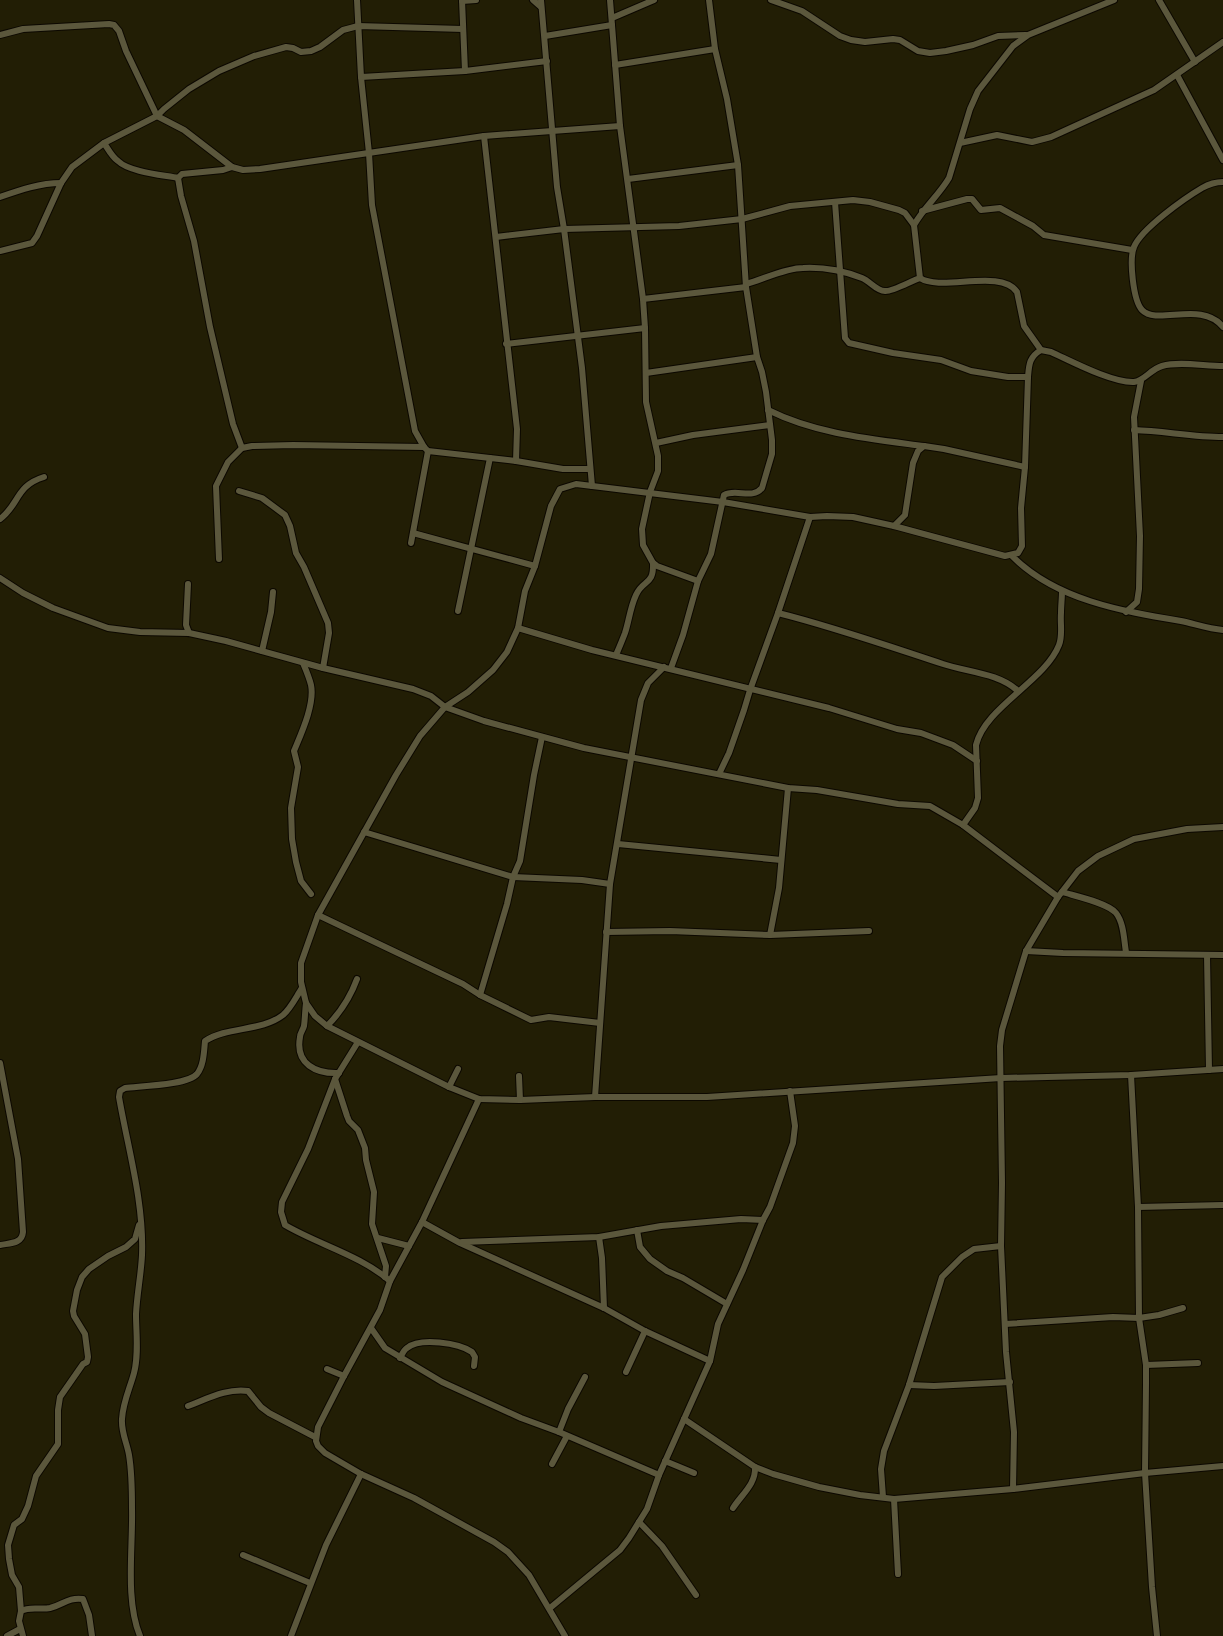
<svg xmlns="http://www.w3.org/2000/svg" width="1223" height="1636" viewBox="0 0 1223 1636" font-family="'Source Sans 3',sans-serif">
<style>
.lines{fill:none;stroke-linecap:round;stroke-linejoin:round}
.street-casing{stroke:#0c0800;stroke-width:8}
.street{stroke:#5b573c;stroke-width:6}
</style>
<rect width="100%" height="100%" fill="#221e05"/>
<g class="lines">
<g class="street-casing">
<g id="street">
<path d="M357,0L361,77L369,153L372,205L415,431L424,447L428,451L516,461L563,469H589"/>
<path d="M462,0L465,71"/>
<path d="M533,0L541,7"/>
<path d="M541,0L557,187L564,229L582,368L592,486"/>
<path d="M610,0L620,126L643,299L645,328L646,402L658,456V471L650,492L642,529L643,545L653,563L657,566L698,581"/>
<path d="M771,0L802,11L840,36L851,40L865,42L893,39L900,40L918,51L930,53L946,51L973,45L998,36L1026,35"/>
<path d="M1159,0L1195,62"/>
<path d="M462,1L476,0"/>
<path d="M612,18L654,0"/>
<path d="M0,35L23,29L109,24L114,25L119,31L126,51L157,116L184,130L232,167L243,170L260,169L484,136L620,126"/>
<path d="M545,36L612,25"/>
<path d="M615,65L715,49"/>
<path d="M1177,75L1223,160"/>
<path d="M361,77L465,71L547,61"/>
<path d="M484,136L517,429L516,461"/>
<path d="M104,143C108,149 112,157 118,161C129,172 163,175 178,178"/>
<path d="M960,143L997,135L1032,142L1051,137L1154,90L1223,42"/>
<path d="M232,167L223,170L182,174L178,178L181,196L194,241L210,327L233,424L242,448"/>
<path d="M628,179L738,165"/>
<path d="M1223,182C1216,182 1209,184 1202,188C1185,198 1141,229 1134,247C1129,259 1133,300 1142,310C1157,326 1202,300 1223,327"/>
<path d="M0,197C20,190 40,183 61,183"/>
<path d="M835,202L845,338L849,343L893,353L941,360L971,371L1008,377H1028"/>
<path d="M922,211L967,199H972L981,210L1000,208L1033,226L1044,235L1132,250"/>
<path d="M914,225C925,206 939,195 949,178L970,109L978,91L1013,46L1028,35L1114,0"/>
<path d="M496,237L564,229L679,226L742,219L790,206L853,200L870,202L899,210L905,213L914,225L920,278C941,292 1001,268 1017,292L1024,326L1041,350"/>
<path d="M0,251L32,243L37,236L61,183L72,167L104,143L157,116L164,109L189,89L219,71L254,56L286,47L293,48L301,52L311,51L320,47L343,30L358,26L463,29"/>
<path d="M746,284C764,279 786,268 803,268C823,267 844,271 862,278C870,281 876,291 885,291C892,292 911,281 920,278"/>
<path d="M643,299L746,287"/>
<path d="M506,344L645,328"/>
<path d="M1223,366C1204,366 1179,361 1162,366C1151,369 1144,381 1134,382C1112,383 1071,361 1051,352L1041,350C1029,357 1029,365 1028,377L1025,467L1021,508L1022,546L1018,553L1005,556L894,526L853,517L827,516L810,517L723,502L576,484L560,489L551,506L535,566L525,591L518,628L507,652L493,670L468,692L445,707L420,736L396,775L318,915L301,963V982L306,1003L315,1016L327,1026L449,1087L479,1099L520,1100L595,1097H707L1001,1078L1131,1075L1223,1069"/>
<path d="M646,373L757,357"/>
<path d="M768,410C816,434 871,439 924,446"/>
<path d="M1134,430C1164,431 1193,437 1223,437"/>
<path d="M656,443L693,435L770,425"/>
<path d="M239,491L262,498L285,515L290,526L296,553L304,567L328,623L329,633L323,668"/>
<path d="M0,519C20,504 15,486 44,477"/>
<path d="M894,526L905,515L913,463L918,451L924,446L944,449L1025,467"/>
<path d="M413,533L535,566"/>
<path d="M411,543L428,451"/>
<path d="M1012,556C1056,600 1121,611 1181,621C1195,624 1209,629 1223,630"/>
<path d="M219,559L216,486L228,462L242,448L252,446L293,445L424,447"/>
<path d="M0,578L23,593L53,608L108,628L140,632L189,633L226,641L323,668L413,689L431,696L445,707L484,721L584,748L788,788L817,790L898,804L930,806L963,825L1058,897"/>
<path d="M188,584L186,625L189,633"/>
<path d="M458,611L490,458"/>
<path d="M1126,612L1137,602L1139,589L1140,536L1134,417L1141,381"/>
<path d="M778,613C834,627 888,646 943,664C967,672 999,673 1018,691"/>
<path d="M518,628L592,650L829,708L897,729L921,733L953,745L977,761"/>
<path d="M262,651L271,612L273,592"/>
<path d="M616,655C619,648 622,641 625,633C629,621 630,608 636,595C643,579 654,586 653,563"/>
<path d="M303,663C306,670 309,677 311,685C315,704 301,734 294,751L298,767L291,808L292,839L296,862L301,881L311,894"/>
<path d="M671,668L683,635L698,581L711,554L724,495C736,488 752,500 762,488L772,454V440L766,392L762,372L757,357L746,287L738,165L727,99L715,49L709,0"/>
<path d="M542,737L534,775L520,861L513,877L507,904L480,995L531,1020L549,1017L600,1023"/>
<path d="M719,774L729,753L744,710L750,690L778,613L810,517"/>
<path d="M963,825L975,808L978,798L976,745C985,707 1045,681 1059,645C1063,635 1060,624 1061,613C1061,606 1062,598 1062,591"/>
<path d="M364,832L513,877L582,880L610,884"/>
<path d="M618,844L781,860"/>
<path d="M1062,892C1075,896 1108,903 1116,913C1124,923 1124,941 1126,952"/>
<path d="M318,915L463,984L480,995"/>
<path d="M606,932L670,931L770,935L869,931"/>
<path d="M770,935L779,888L788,788"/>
<path d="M1026,951L1063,953L1223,955"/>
<path d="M1207,955L1209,1070"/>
<path d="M306,1003C305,1011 305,1019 304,1026C303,1030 300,1033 300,1037C295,1064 316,1074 339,1073"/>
<path d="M327,1026C341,1012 350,998 357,979"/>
<path d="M358,1042L335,1079L308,1149L282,1202L281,1212L285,1225C319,1245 360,1255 390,1281"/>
<path d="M0,1063L18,1159L23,1232C22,1244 10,1243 0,1245"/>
<path d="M1131,1075L1138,1207L1139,1318L1146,1365V1384L1145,1473L1152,1587L1157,1636"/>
<path d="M519,1076L520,1100"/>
<path d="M335,1079L347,1116L349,1121L358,1130L365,1148L366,1160L374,1192L372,1224L386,1266L385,1277"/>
<path d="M449,1087L458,1069"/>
<path d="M595,1097L610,884L641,700L648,683L664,667"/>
<path d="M479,1099L422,1222L390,1281L380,1310L344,1376L318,1427L316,1441L318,1446L325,1453L361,1474L414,1498L494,1542L508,1552L529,1575L565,1636"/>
<path d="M1138,1207L1223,1205"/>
<path d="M422,1222L460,1243L604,1308L645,1331L710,1361"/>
<path d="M637,1230L640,1247L650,1259L667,1271L683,1278L727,1304"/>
<path d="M599,1237L602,1258L604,1308"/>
<path d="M378,1238L409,1246"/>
<path d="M462,1242L599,1237L661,1226L741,1219L763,1220"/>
<path d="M1005,1324L1113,1317L1139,1318L1159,1315L1183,1308"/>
<path d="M371,1328L385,1348L442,1382L521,1418L559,1432L659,1475"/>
<path d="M400,1358C401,1356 405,1349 407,1348C420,1337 459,1343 472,1352L475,1357L474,1366"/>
<path d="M1146,1365L1198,1363"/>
<path d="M327,1369L344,1376"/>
<path d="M626,1372L645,1331"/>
<path d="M909,1385L934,1386L1010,1382"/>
<path d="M188,1406C207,1399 227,1388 248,1391L261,1407L269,1413L315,1437"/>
<path d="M684,1419L755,1467L773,1474L819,1487L860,1495L894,1499L1013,1489L1145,1473L1223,1466"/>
<path d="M559,1432L568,1409L585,1377"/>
<path d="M665,1461L694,1473"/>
<path d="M552,1464L567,1436"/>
<path d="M1013,1489L1014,1432L1006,1352L1001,1246L1002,1183L1000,1046L1002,1030L1026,951L1058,897L1078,871L1098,856L1134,839L1187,829L1223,827"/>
<path d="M883,1497L881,1469L884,1451L909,1385L942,1277L962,1257L974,1249L1001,1246"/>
<path d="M894,1499L898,1574"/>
<path d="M733,1508C742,1494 756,1484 755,1467"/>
<path d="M639,1522L662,1546L696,1595"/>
<path d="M243,1555L310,1583"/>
<path d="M550,1608L620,1550L629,1538L647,1509L659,1475L710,1361L718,1324L743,1270L763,1220L770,1207L793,1143L795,1126L790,1091"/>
<path d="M21,1611C30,1606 40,1610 50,1608C63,1605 68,1597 83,1599L89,1615L92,1636"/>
<path d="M7,1636L20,1629"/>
<path d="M23,1636L19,1621L21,1611L19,1587L12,1575L9,1559L8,1545L14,1525L22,1519L28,1506L36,1476L58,1444V1410L60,1397L83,1364L87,1362L88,1357L85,1334L74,1316L73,1311L77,1290L82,1277L89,1269L108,1256L126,1247L135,1239L139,1225"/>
<path d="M140,1636C125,1600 133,1548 132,1509C132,1491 132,1473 129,1455C127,1443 121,1432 122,1419C123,1402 130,1388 134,1373C139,1354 136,1333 136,1314C137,1294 141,1275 142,1255C144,1202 128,1149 119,1097L120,1091L125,1088C141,1086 188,1085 197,1074C204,1065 204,1051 205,1041C228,1026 261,1032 283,1015C291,1008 296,997 302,988"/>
<path d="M291,1636L326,1545L361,1474"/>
</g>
</g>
<use href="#street" class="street"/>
</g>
</svg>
